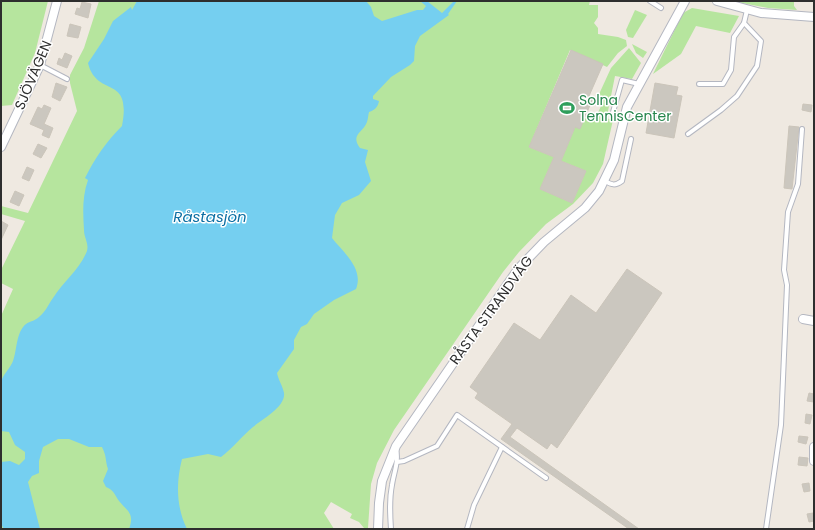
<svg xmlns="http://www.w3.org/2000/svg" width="815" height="530" viewBox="0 0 815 530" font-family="Poppins,sans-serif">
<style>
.green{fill:#b6e59e}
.water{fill:#75cff0}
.building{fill:#cbc7bf;stroke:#cbc5ba}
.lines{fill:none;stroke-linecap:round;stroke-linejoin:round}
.service-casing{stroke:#b4b7c1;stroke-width:6}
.minor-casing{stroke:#b4b7c1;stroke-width:10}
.service{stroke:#fff;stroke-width:4}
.minor{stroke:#fff;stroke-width:8}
.labels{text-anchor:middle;stroke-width:3;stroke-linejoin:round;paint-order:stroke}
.street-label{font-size:14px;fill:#2e2e2e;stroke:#fff}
.leisure-label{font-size:14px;fill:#27864d;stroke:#fff;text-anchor:start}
.water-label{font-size:15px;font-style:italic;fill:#0d6fa3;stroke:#fff}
</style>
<rect width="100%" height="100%" fill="#efe9e1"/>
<g class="green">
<path d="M1,1H48L35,53L12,105L1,106Z"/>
<path d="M99,1H590L589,5H598V17L594,23L598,28V34L618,37L626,40L627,46L618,53L607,67L570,50L529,147L554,157L540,189L572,203L586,171L561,161L575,127L584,118L588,119L591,114L613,120L603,164L593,183L573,204L546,224L519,252L503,272L394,430L377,463L371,484L368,528H364L359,522L350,518L352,514L331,502L324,513L334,529H1V316L13,289L1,283V270L25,221L1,214V206L28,213L77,111L70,83V75L84,48Z"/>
<path d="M732,1H794V6L797,10L768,8Z"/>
<path d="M692,8L739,16L730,33L696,26L681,54L653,74L683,13Z"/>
<path d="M635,10L647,15L633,38L628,37L626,30Z"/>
<path d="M632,44L647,52L643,58L636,53Z"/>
<path d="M629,48L641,63L632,79L615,76L607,116L597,115L601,106L595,103L611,68Z"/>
</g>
<path class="water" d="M137,1H366L371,7L374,16L382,21L417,10H423L426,6L420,1H427L442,13L454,1H457L448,14L449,15L420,36L415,46L414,61L410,65L391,77L373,96V99L379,101C378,107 375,110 369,112C368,116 368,119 367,122C363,133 350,134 360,148L368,150L365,162L371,181L359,195L342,203L335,215L332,238C344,253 364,269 356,289L334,300L314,314L307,324L301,327L294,340V349L277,373C278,379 283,387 284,393C286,407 261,420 253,427C242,436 233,448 221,457L208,454L182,459C176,482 176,507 187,529H129C135,513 127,511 119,501C114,494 114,490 106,487L103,481L108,469C105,460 107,457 102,447H89L69,439H58L43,447L39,461V473L32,476L28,482L40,529H4L1,524V462L10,461L19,465L25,459V452L15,445L9,432L1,431C1,417 0,395 1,382C3,374 10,369 13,361C17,350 16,332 26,324C30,321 35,321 39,317C46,311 48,305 53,298C63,282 80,269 87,251C89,243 84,238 84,230C83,213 82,197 88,180L85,178C95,158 106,142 122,126C132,73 97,99 88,63L104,39L113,21L131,7L132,10Z"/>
<g class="building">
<path d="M82,2L91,4L88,18L75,14L77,8L80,9Z"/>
<path d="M70,24L81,27L78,38L67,36Z"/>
<path d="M571,50L603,64L589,96L593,98L580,129L575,127L561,161L586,171L572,203L540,189L554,157L529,147Z"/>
<path d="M65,53L72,56L67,68L57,64L59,58L62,60Z"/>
<path d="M56,83L67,87L60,101L52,97Z"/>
<path d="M655,83L678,87L676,95L682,96L674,138L646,133Z"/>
<path d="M803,104L812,105L811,112L802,110Z"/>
<path d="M44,105L51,108L44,124L53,128L49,138L42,135L44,130L30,124L38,107L42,109Z"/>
<path d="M789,126L799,127L792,189L784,188Z"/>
<path d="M38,144L47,148L41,158L33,154Z"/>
<path d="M27,167L34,170L29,181L22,178Z"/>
<path d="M15,191L24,195L19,206L10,202Z"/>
<path d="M1,221L8,225L1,240Z"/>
<path d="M627,269L662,293L557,448L551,443L547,449L517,428L510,437L639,529H629L501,439L512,424L475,398L478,393L470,387L514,323L540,340L571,295L596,313Z"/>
<path d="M809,393L814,394V402L807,401Z"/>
<path d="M806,414L812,415L810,424L805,423Z"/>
<path d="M799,436L808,437L806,444L798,442Z"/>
<path d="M799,457L808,458L807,466L798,465Z"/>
<path d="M809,483L810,491L804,492L802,484Z"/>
<path d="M813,513L814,521L809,522L807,514Z"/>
</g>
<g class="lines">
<g class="service-casing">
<g id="service">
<path d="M650,1L661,8"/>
<path d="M40,65L67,79"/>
<path d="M699,84H723L731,70L734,37L744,23L747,10"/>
<path d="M613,112L622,80L639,84"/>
<path d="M688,134L721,110L737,96L757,66L761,41L744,23"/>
<path d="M605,181C612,185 615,186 622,181L631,139"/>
<path d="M397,462L404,461L437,446L457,415L546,478"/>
<path d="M391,529C390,514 389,500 392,485C394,472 399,462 396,448"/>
<path d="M467,529L474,505L502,447"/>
<path d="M766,529L781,425L787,285L784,270L788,212L798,184L802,129"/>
</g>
</g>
<g class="minor-casing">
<g id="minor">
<path d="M717,1L761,13L814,17"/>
<path d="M1,147L40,65L57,1"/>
<path d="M803,319L814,321"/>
<path d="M814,447V461"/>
<path d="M378,529L379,503L382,481L396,446L518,269L544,242L585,208L599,191L614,160L627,107L685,1"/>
</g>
</g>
<use href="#service" class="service"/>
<use href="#minor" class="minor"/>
</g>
<defs>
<g id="stadium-bare" transform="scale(1.2)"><path d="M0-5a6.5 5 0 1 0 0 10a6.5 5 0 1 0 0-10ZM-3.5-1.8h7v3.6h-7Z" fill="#2e9e5b" stroke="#fff" stroke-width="2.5" paint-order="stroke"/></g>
</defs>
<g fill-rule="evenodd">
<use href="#stadium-bare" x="567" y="108"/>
</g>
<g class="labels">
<g class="street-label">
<text transform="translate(33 75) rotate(-67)" y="5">SJÖVÄGEN</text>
<text transform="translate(491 310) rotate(-54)" y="5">RÅSTA STRANDVÄG</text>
</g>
<g class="leisure-label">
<text x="579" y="105">Solna<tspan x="579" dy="16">TennisCenter</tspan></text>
</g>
<g class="water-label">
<text x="210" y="222">Råstasjön</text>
</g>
</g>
<rect width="815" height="530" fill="none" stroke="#2e2e2e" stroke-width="4"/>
</svg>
